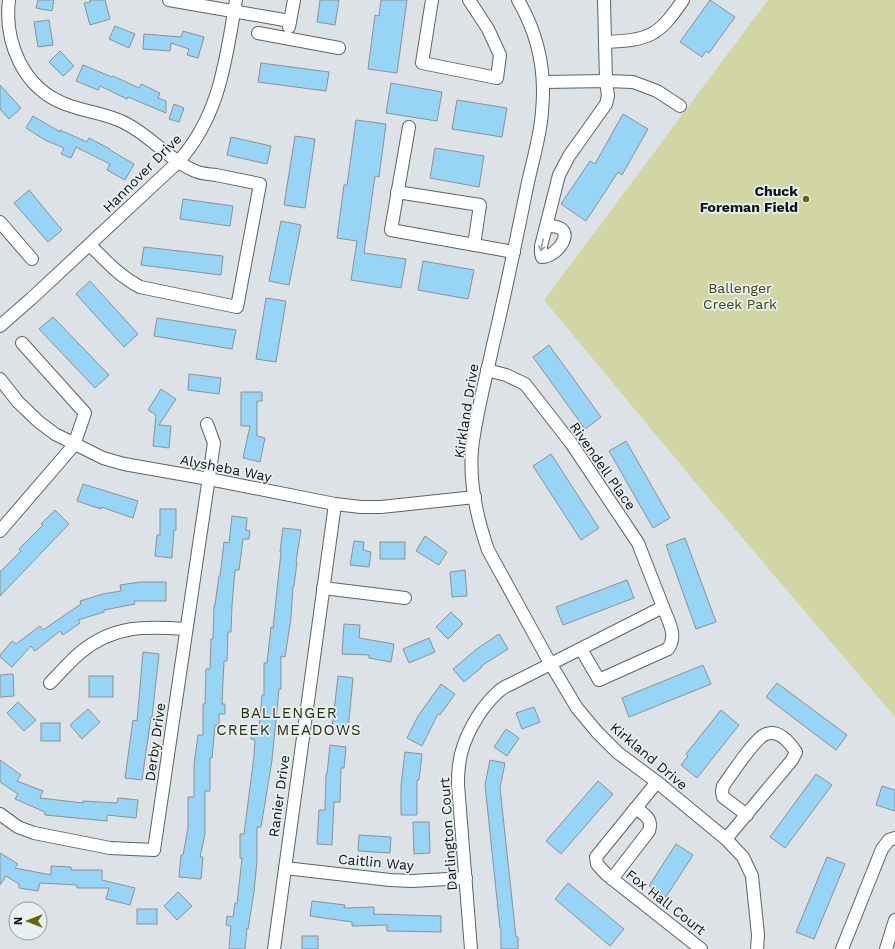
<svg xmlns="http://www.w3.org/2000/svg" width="895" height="949" viewBox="0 0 895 949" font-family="'Work Sans',sans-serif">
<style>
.green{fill:#d2d6a4}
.building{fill:#96d5f6;stroke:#8b9295}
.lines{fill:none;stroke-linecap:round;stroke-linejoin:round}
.minor-casing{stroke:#5d6366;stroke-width:14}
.minor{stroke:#fff;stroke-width:12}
.oneway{stroke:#9fa0a1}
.poi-dot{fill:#656805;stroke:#e9f0f4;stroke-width:1.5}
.labels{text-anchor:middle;stroke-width:3.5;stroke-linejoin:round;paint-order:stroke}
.street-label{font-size:14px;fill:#101214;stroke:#e9f0f4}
.poi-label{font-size:14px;font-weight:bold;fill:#101214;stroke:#e9f0f4;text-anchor:end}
.park-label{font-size:14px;fill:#424408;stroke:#e9f0f4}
.neighbourhood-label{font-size:15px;letter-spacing:1px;fill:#2b2d03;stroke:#e9f0f4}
</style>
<rect width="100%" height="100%" fill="#dce2e6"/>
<path class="green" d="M768,0H895V717L705,494L544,300Z"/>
<g class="building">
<path d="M38,0H54L52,11L36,8Z"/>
<path d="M90,0H105L110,19L90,25L84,3L90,2Z"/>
<path d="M320,0H339L335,25L317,22Z"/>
<path d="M381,0H407L397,73L368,69L375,15L379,16Z"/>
<path d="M710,0L735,17L709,53L706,51L702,57L680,42Z"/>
<path d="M49,20L53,45L38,47L34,22Z"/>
<path d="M115,26L135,34L129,48L109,39Z"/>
<path d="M183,31L204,37L198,58L187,55L189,49L171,43L170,51L143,49L144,34L181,37Z"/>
<path d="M60,51L74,66L63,76L49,62Z"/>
<path d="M261,63L329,72L326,91L258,82Z"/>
<path d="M83,65L112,77L113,76L139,88L141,84L160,93L158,98L166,101V113L128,97L127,99L100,86L98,90L76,81Z"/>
<path d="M391,83L442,92L437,121L386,113Z"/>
<path d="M0,85L21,108L9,119L0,109Z"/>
<path d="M457,100L507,108L502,137L452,129Z"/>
<path d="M174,104L184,108L179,122L169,119Z"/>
<path d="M623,114L648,129L622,175L618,172L586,221L561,204L590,161L595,164Z"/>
<path d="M33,116L60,132V130L87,142L89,138L110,149V150L134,164L125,180L107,170L110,164L76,147L71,158L61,154L64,148L45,140L26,128Z"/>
<path d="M356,120L386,124L379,177L375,176L364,253L406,259L401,288L351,280L357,241L337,238L344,185H347Z"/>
<path d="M295,136L315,139L305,208L284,205Z"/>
<path d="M231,137L271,146L267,164L227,155Z"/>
<path d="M435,148L484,156L479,187L430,178Z"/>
<path d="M29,190L62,230L48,242L14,203Z"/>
<path d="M183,199L233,206L230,226L180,219Z"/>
<path d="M281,221L301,225L289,285L269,281Z"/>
<path d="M144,247L223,256L221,275L141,265Z"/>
<path d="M423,261L474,270L468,299L418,290Z"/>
<path d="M90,281L138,334L124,347L76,294Z"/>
<path d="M266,298L286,301L276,362L256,359Z"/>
<path d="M53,317L109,375L95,388L39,329Z"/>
<path d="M157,318L236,330L232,349L154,336Z"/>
<path d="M549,345L601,417L585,429L533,357Z"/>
<path d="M189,374L221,378L219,394L188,390Z"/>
<path d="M161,389L176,399L159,425L171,426L169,448L153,446L156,415L148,410Z"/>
<path d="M241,392H262V401H257V436L265,438L260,462L243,458L250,426H241Z"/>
<path d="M626,441L670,518L653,528L609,451Z"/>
<path d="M551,454L599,528L581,540L533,466Z"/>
<path d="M83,484L138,501L133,518L101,507V509L77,501Z"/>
<path d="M160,509H176V530H174L172,558L155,556L157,535H160Z"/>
<path d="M55,510L69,524L0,596V572L21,551L19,549L43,525L41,524Z"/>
<path d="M232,516L247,518L246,530L250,531L249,539H243L239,570H235L232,605L231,632H228L227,661H224L222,704H225V714H219V725H215L212,758H210V791H205V834L200,857H203L201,879L179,877L181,855H183L188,828V797H194V765L198,735H203V704H205L206,669H210L211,639H213L214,605H215L219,576H220L224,542L229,543Z"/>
<path d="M283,528L301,530L296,562H297L294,586H293L291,618L285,657L281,656V689H279L272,760L261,827H257V861L254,892L248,929L247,928L245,949H229L231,926L226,925L227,916L233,917L235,903L237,904L242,858H240V834H244L254,756L255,740L251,739L252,728L259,729L262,695H264V663H267L271,627L273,628L281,552H280Z"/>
<path d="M425,536L447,552L439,565L416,551Z"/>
<path d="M685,538L716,622L696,629L666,545Z"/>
<path d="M354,541L364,542L363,550L371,552L369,567L350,565Z"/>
<rect x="380" y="542" width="25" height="17"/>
<path d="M465,570L467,596L452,597L450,572Z"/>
<path d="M627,580L634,598L563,625L556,607Z"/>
<path d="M140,582H166V601H134L135,604L104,610V612L78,620L80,623L63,635L60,631L35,651L31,646L12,667L0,657V655L12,641L16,644L40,626L43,630L81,604L80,601L103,594L121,591L120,585Z"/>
<path d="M451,612L463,624L448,639L436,627Z"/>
<path d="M344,624L360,625L359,638L394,644L391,662L369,658V655L342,654Z"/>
<path d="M499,634L508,649L481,666L482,667L464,682L453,669L478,648Z"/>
<path d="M429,638L435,652L409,663L403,649Z"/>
<path d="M143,652L159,654L152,717H151L142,780L125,778L133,720L137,721Z"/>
<path d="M703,665L711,684L629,717L622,698Z"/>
<path d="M13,674L14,696L0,697V675Z"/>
<rect x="89" y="676" width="24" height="21"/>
<path d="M338,676L353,678L348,730L332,729Z"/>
<path d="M777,683L847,735L836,750L766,697Z"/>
<path d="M441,684L455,694L440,715L438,714L422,746L407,738L418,716Z"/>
<path d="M18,702L36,720L24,731L7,713Z"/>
<path d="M534,707L540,722L522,729L516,713Z"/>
<path d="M88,709L100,722L82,739L70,725Z"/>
<path d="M721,710L739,725L697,778L681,765L688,756L686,754Z"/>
<rect x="41" y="723" width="19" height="18"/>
<path d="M506,729L519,738L507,756L494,747Z"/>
<path d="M330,745L346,747L344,768H341L340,802H334L332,845L317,844L319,810H325L326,774H327Z"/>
<path d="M405,752L422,754L419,780H417V815H401V786Z"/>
<path d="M0,760L21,775L17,781L43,791L40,798L83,803V801L117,803L118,798L138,800L136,818L107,815V821L45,815V812L15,799L18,794L0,782Z"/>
<path d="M490,760L505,763L500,788L516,937H518V949H501V928H500L485,785Z"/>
<path d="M816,774L832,785L785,848L770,837Z"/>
<path d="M598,781L613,794L561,854L546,841Z"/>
<path d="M882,786L895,790V811L876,805Z"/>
<path d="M413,822H429L430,853L414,854Z"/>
<path d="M359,835L391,837L390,853L358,851Z"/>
<path d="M676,844L693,855L666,897L649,886Z"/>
<path d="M0,853L18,864L15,868L51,875V866L71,867V870H102V880L135,888L130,905L106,899L109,888H77V885L40,883L38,891L19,888V884L6,876L0,885Z"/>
<path d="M827,857L845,864L814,939L796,932Z"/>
<path d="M568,883L624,929L610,946L555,899Z"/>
<path d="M178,892L192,906L177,920L164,906Z"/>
<path d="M312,901L345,905L344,908L374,907V914L441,916V932L387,931V925L352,926V922L310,916Z"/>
<rect x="137" y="909" width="20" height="15"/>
<rect x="302" y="936" width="16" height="13"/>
</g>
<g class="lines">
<g class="minor-casing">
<g id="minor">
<path d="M9,0C4,42 23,88 65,104C85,112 106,113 125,123C151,136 169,160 195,171C201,174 209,174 216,175C231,178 246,181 260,184L237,307L140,287C119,276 106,261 90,245"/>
<path d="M169,0L290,21"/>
<path d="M432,0L422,63L497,78L500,55L488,29L469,0"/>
<path d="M518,0C538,34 546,72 542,111C541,133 533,160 528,182C517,236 506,291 493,345C486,378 476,414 472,449C469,483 477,518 488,550L550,663L577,708L597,732L618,753L657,782L726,839L743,857L752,876L758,935L757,949"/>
<path d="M289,27L294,0"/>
<path d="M258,33L339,48"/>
<path d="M605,42C649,40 658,37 683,0"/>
<path d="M544,82L606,81L633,82L657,91L680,106"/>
<path d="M409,127L391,230L514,252"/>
<path d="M397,192L480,205L474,245"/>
<path d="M0,222L32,259"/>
<path d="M547,226C581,225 558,257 542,257L541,253V246L559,175L569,156L606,104L608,96L606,81L604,0"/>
<path d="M0,326L32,298L178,162C220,116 226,59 236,0"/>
<path d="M487,370L506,375L525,384L571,443L638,543L663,607"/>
<path d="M0,379L18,402L39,422L55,434L103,458L124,464L209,479L335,504L361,507H381L475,497"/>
<path d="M0,531L74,445L85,413L22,343"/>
<path d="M323,588L405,598"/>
<path d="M50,683C60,673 70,661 81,652C114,625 146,626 186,629"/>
<path d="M657,782L596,857L597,864L606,874L701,949"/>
<path d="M0,814L18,827L34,833L110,848L154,850L214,443L207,424"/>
<path d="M726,839L792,760L796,752C790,743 779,729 766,734C755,738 731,775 723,786L722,792L723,797L747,815"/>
<path d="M285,868L390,880L412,881L466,878"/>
<path d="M612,879L649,831C653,819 645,815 636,808"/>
<path d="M274,949L335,504"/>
<path d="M471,949L458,785C458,779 458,772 459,766C461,741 479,709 498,692C501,689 506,686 511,684L663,607C668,621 678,635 668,649L599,680L581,649"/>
<path d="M842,949L882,849L889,840L895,838"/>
<path d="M886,949L895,920"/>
</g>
</g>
<use href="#minor" class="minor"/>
</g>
<defs><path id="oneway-shaft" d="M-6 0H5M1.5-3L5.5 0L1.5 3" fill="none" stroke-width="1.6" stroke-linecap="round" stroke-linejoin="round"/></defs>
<use class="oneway" href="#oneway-shaft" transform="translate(542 245) rotate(101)"/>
<circle class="poi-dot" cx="806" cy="199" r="4"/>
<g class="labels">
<g class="street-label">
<text transform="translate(142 173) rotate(-45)" y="5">Hannover Drive</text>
<text transform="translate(466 411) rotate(-81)" y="5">Kirkland Drive</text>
<text transform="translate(603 466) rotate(55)" y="5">Rivendell Place</text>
<text transform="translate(226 468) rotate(11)" y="5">Alysheba Way</text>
<text transform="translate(155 742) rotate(-82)" y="5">Derby Drive</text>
<text transform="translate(649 756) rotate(40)" y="5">Kirkland Drive</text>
<text transform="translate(279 796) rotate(-82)" y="5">Ranier Drive</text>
<text transform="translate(448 834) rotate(-94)" y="5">Darlington Court</text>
<text transform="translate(376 862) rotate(5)" y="5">Caitlin Way</text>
<text transform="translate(666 902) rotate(38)" y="5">Fox Hall Court</text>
</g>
<g class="poi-label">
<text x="798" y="196">Chuck<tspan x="798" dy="16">Foreman Field</tspan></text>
</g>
<g class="park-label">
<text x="740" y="293">Ballenger<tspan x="740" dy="16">Creek Park</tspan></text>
</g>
<g class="neighbourhood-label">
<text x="289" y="718">BALLENGER<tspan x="289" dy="17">CREEK MEADOWS</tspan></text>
</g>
</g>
<g transform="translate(28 921) rotate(270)"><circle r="19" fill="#e9f0f4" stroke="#92979a"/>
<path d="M0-3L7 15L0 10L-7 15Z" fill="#656805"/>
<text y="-6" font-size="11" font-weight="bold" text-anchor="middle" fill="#101214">N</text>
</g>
</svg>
